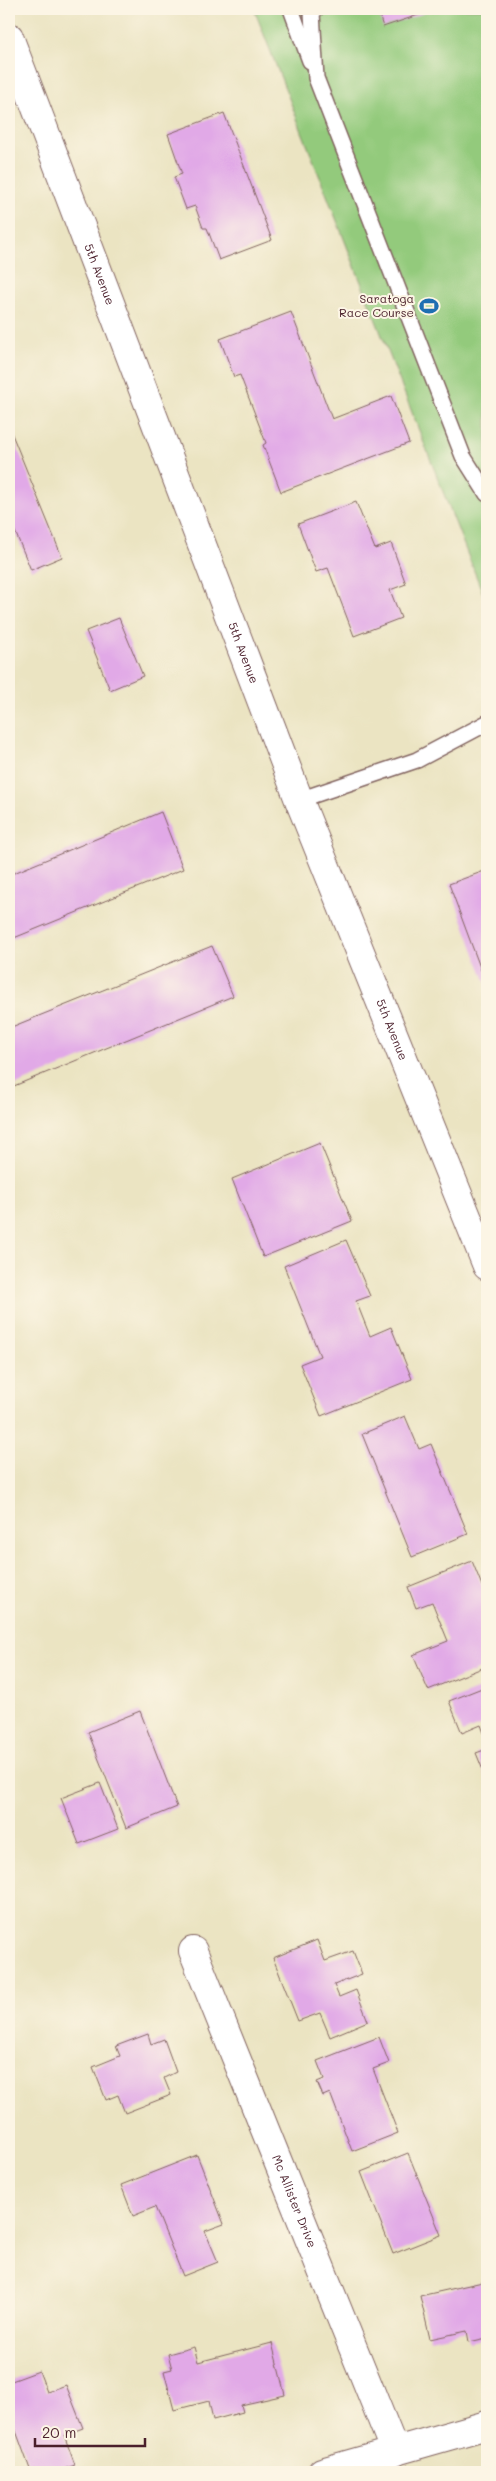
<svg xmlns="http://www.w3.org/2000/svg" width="496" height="2481" viewBox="0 0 496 2481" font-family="Mali,sans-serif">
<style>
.green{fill:#93ca7c;stroke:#6e7454}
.building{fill:#e1a9e7}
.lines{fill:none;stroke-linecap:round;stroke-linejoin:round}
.lane-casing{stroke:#826460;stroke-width:18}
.street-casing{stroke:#826460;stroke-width:30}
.lane{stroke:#fff;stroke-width:15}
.street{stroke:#fff;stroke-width:28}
.labels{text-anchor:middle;stroke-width:4;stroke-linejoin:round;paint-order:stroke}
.street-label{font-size:12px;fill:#4a1f2b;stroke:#fcf5e5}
.poi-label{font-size:12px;fill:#4a1f2b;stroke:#fcf5e5;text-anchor:end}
</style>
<rect width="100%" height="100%" fill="#fcf5e5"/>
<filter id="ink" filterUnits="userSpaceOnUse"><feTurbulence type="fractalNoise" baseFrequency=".02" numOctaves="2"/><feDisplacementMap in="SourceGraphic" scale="10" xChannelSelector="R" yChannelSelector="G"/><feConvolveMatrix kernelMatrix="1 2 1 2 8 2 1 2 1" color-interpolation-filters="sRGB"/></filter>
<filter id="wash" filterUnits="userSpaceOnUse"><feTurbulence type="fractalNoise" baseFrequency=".0096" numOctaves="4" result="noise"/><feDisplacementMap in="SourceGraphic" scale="20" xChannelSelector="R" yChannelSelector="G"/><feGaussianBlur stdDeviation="1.12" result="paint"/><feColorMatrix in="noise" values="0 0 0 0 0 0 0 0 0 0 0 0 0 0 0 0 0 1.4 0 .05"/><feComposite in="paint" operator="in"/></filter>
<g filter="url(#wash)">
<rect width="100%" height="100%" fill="#ebe4c2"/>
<path class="green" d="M254,9H487V604Z"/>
<g id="blocks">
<g class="building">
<path d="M377,9H436L383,27Z"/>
<path d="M224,113L272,240L219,260L207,228H203L195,206L186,209L174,177L182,174L168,134Z"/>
<path d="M291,312L332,419L391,396L409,443L281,492L263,445L266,443L240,375L234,377L220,339Z"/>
<path d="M9,427L62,557L31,570L9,517Z"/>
<path d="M356,502L375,549L391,543L406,584L390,590L401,618L354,636L328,568L316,572L298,524Z"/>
<path d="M119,618L143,676L110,690L86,631Z"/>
<path d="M161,812L183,869L9,940V875Z"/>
<path d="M487,870V986L449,884Z"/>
<path d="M212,946L233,996L9,1088V1028Z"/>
<path d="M320,1143L352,1221L263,1257L232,1179Z"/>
<path d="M346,1240L370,1296L356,1301L370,1336L391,1327L412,1379L321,1416L300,1364L320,1356L284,1266Z"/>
<path d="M405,1416L419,1449L431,1444L468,1534L412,1557L362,1434Z"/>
<path d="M472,1561L487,1598V1666L428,1690L413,1655L448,1641L432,1602L416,1608L408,1587Z"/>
<path d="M487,1686V1741L481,1725L462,1733L449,1701Z"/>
<path d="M140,1711L177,1807L126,1828L88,1732Z"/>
<path d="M487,1749V1780L476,1753Z"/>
<path d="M100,1783L118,1829L79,1844L61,1798Z"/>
<path d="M317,1940L325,1961L353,1951L362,1974L334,1985L339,1997L356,1990L368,2021L330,2037L320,2013L298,2021L273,1958Z"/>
<path d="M148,2034L151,2044L164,2039L176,2072L164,2078L171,2095L125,2113L118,2095L106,2100L93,2067L120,2056L116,2046Z"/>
<path d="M379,2037L389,2063L373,2069L398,2133L352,2151L330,2093L323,2096L317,2082L324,2079L317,2061Z"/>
<path d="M408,2153L441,2235L393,2254L361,2172Z"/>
<path d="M197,2155L224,2224L205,2231L218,2262L183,2276L155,2207L133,2216L121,2185Z"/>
<path d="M487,2281V2338L469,2342L467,2331L430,2339L420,2296Z"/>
<path d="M272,2343L285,2395L241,2405L243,2412L213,2420L209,2401L174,2410L164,2371L172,2369L168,2354L194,2347L198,2362Z"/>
<path d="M39,2371L47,2392L66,2385L83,2428L64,2435L75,2465L56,2472H31L9,2412V2382Z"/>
</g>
</g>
</g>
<g filter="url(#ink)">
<use href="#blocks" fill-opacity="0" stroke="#826460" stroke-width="1"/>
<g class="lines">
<g class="lane-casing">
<g id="lane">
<path d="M291,9L310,61"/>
<path d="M316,9L312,13L316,78L463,456L487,494"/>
<path d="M299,800L417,760L487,723"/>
</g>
</g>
<g class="street-casing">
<g id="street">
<path id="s1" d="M9,37L299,800L487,1266"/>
<path id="s2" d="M193,1951L395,2452"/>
<path d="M322,2472L487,2425"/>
</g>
</g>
<use href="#lane" class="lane"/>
<use href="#street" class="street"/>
</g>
</g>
<defs>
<g id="stadium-bare" transform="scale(1.5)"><path d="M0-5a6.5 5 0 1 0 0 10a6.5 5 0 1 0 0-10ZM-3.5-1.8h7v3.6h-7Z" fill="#1f6fb2" stroke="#fcf5e5" stroke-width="2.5" paint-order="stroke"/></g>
</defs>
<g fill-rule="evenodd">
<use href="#stadium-bare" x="429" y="306"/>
</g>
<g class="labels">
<g class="street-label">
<text dy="4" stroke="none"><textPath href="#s1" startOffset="254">5th Avenue</textPath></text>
<text dy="4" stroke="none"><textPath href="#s1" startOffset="659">5th Avenue</textPath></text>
<text dy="4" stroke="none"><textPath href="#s1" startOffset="1064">5th Avenue</textPath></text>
<text dy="4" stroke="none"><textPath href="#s2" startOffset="270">Mc Allister Drive</textPath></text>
</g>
<g class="poi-label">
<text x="414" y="303">Saratoga<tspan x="414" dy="14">Race Course</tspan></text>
</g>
</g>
<rect width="496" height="2481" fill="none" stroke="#fcf5e5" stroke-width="30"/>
<path d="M35 2438v8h110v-8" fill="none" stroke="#4a1f2b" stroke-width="2.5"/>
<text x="42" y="2438" font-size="15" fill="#4a1f2b" stroke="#fcf5e5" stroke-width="4" paint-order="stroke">20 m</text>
</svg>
